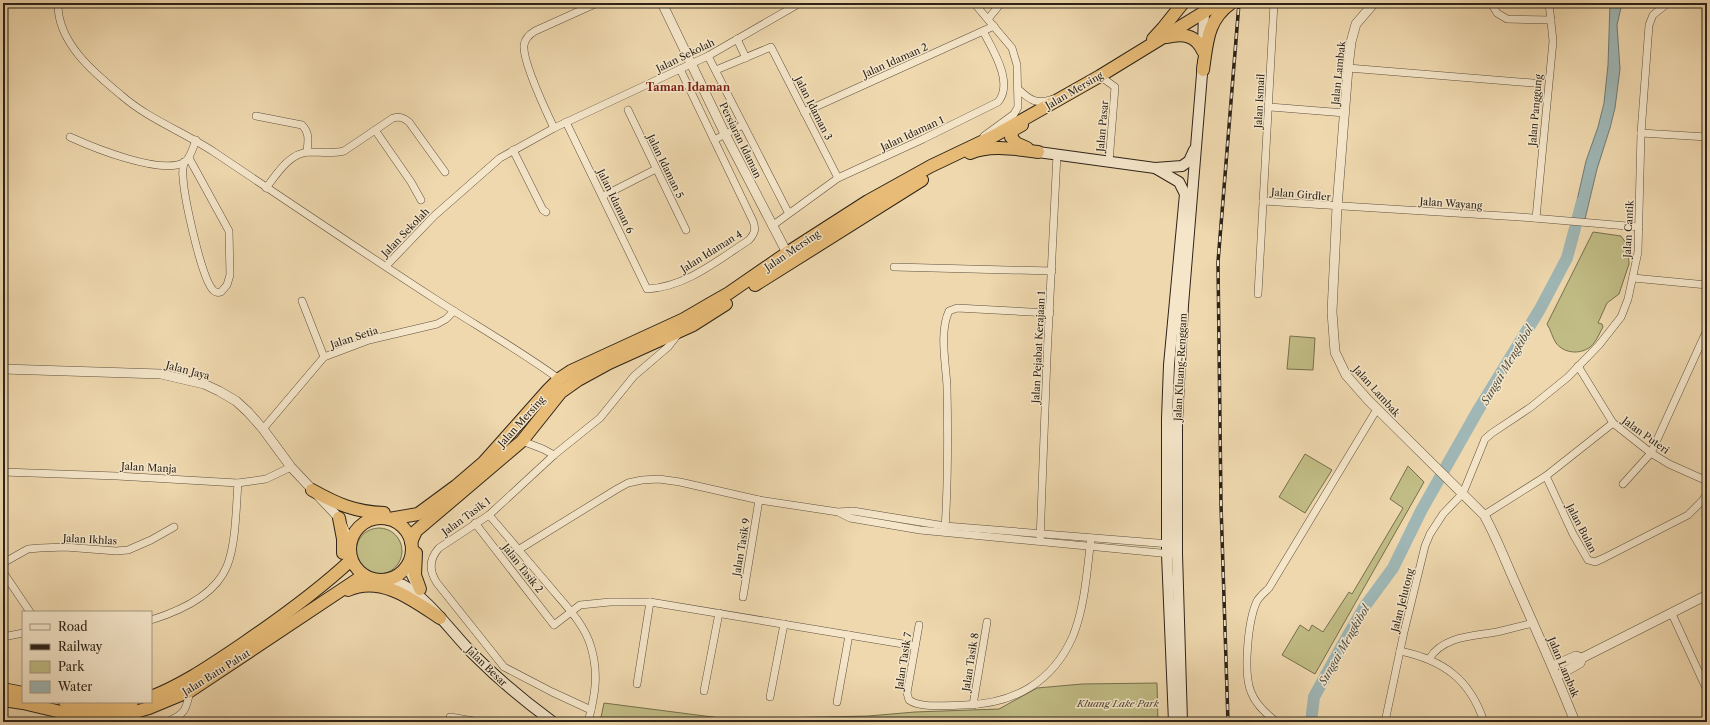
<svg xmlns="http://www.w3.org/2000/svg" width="1710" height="725" viewBox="0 0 1710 725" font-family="'Libre Caslon Text',serif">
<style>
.green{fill:#c1bc85;stroke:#76704e}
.water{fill:#9fb7b6;stroke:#717c77}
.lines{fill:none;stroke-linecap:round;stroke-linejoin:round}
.river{stroke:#9fb7b6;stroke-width:12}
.minor-casing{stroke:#5d503e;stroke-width:8}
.tertiary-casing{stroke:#5d503e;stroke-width:10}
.secondary-casing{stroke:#2c2318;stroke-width:12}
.trunk-casing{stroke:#2c2318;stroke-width:14}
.minor{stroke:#f5e6ca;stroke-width:7}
.tertiary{stroke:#f5e6ca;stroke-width:9}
.secondary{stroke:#f5e6ca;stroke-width:10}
.trunk{stroke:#e8bc77;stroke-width:12}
.rail-casing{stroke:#2c2318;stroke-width:3.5}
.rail{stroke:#f5e6ca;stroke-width:2;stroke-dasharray:6;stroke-linecap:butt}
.labels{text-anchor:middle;stroke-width:3;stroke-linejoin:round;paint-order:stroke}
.street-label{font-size:10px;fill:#2c2318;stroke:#f5e6ca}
.park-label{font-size:10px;font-style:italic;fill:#514933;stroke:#f5e6ca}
.neighbourhood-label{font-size:11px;font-weight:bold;fill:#7a1f14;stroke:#f5e6ca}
.water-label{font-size:11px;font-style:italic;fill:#4e4f47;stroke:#f5e6ca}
</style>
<rect width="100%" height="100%" fill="#efd8ae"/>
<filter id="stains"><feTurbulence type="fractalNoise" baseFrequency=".005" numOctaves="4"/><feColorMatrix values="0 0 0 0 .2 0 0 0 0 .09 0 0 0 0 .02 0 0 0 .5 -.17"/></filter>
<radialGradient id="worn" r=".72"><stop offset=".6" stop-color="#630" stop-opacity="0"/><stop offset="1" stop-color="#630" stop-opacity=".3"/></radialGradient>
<g class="green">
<path d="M1593,232L1621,236L1628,246L1629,264L1619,294L1607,303L1598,323L1602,324L1603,327C1600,332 1598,338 1594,343C1585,355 1565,355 1556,343C1552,337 1551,330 1547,324Z"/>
<path d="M1290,336L1315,338L1313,370L1287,369Z"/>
<path d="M1305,454L1332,470L1305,513L1279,497Z"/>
<path d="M1408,466L1424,482L1315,674L1282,655L1300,625L1309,631L1312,625L1323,632L1349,592L1352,594L1403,508L1390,499Z"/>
<circle cx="379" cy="551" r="23"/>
<path d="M1157,683L1158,722H600L604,703L728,719L868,716L915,712L999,709L1037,688L1082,684Z"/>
</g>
<path class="water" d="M1610,3H1622L1617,25L1620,69L1615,108L1610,128L1597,169L1585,219L1573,218L1586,161L1598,127L1604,103L1608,65Z"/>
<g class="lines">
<path class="river" d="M1311,722L1314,697L1343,644L1365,606L1393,568L1421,511L1477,412L1540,309L1567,258L1582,202"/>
<g class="minor-casing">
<g id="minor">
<path d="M58,3C57,42 93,72 121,95C148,119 184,132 214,152C287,201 361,251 435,299C477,326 519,350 559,379"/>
<path d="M974,3L1012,48L1017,65L1018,107L1014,114L984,136"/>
<path d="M1491,3L1497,13L1507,19L1551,20"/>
<path d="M988,19L1001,3"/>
<path d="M737,39L746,58"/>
<path d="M708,56L788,212"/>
<path d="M1348,68L1533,83"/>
<path d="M716,70L771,47L838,178"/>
<path d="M1100,76L1115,87L1109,162"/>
<path d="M1018,89C1030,100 1036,105 1053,99"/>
<path d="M1269,107L1345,113"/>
<path d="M628,110L686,230"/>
<path d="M804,112L994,26"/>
<path d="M256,116L302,125C310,133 308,141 307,152"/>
<path d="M566,122L647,289C686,287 718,260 749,240C755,233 756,229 753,221L680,69"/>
<path d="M554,128C546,111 522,61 524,45C525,39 530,34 535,31L597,3"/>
<path d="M375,130L411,182L421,200"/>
<path d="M1641,133L1707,137"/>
<path d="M70,137C92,147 162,176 185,162C191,157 193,147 196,140"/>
<path d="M714,140L743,125"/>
<path d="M513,150L543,210L546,212"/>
<path d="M184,162C183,167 182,172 183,177C184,197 201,277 213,290C216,293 218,293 221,292L227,285L230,275L229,231L189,158"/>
<path d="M266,188C277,174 289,153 309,152C321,152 332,154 344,151L393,118C400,116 404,118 409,122L445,172"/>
<path d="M603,196L656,169"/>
<path d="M1263,201L1520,217L1639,227"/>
<path d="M1536,218L1553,41L1549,3"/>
<path d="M772,226L838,178L923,139L998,102C1014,83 993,50 983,31"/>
<path d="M386,266L434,216L500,158L554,128L708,56L800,3"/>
<path d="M894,267L1052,271"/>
<path d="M1633,278L1707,285"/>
<path d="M1707,285V271"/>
<path d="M1258,294L1274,3"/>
<path d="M302,301L324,357"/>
<path d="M1578,366L1613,423L1651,453L1669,464L1707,481"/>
<path d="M1613,423L1546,476L1573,534L1588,560L1595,562L1604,558L1688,515L1703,500L1707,493"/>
<path d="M263,429L324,357L369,340L437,324L446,319L454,311"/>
<path d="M522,441L543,449L554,455"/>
<path d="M3,472L117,476L238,483L266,479L291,467"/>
<path d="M1623,484L1651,453L1707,330"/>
<path d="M840,513L850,518L920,530L1171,554"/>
<path d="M489,515C508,537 527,560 546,582C562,602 584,622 591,647C599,674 595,696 588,722"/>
<path d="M1484,515L1546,476"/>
<path d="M475,523L554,625L580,605L610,602H650L915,646"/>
<path d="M945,529C948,483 948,433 947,387C946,364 939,332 949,311L957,308L1050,313"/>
<path d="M1040,541L1047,357L1057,154"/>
<path d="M518,550L617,489L628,483L642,480L659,479L680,482L759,500L838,512L853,511L945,526L1170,544"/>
<path d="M3,563L28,549L40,548L65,547L116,551L128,550L151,540L174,527"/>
<path d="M3,572L30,612"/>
<path d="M743,597L759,500"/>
<path d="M1672,614L1707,690"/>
<path d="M151,620C180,611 215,596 227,566C236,544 236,508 238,483"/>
<path d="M919,625L907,693L909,700C921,709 950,705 965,705C1014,704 1053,682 1073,636C1085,606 1087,570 1091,538"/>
<path d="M3,637L23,633"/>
<path d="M1400,651C1443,660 1470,679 1484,722"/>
<path d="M1429,659C1443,636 1473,636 1497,632C1509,629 1521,626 1533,623"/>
<path d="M637,684L650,602"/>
<path d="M704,691L719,613"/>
<path d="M770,697L784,624"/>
<path d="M837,702L849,635"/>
<path d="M973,705L987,622"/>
<path d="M591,710L552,692L504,667L437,583C429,571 429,559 439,548L489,515L554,455L600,418L634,376L668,347L678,334"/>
<path d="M450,717L480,722"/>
<path d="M166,722C185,714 186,711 190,691"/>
<path d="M1277,722C1266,714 1256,705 1251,692C1243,673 1248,620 1257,601C1260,596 1265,592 1269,588L1377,409"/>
<path d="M1385,722L1404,632L1425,546L1430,534L1443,514L1463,493L1485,439L1492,433L1531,407L1568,377L1599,345L1621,317L1628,299L1638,252L1641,133L1649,25L1653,15L1668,3"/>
</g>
</g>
<g class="tertiary-casing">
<g id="tertiary">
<path d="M662,3L725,134L787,253"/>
<path d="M1374,3L1356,24L1351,42L1348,68L1337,207L1332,312L1335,352L1346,375L1368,400L1484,515C1497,538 1506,563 1517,587C1537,632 1557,676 1575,722"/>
<path d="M3,369L161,374L204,384L219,391L236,401L248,412L263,429L291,467L339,518L350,544"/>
<path d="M1553,666L1576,656L1582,658"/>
<path d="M1557,676L1580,663L1582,658L1707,595"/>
</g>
</g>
<g class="secondary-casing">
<g id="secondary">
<path d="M1203,46L1204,12"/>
<path d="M1038,152L1155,168L1182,166L1189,161L1194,150"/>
<path d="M1155,168L1179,182L1185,194L1169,365L1167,419V554L1174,722"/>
<path d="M407,565L415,581"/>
<path d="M385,580C391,581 398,583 403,585C428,598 453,634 473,654C498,679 524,701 553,722"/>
<path d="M1182,722L1177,554V420L1183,305L1203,62"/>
</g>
</g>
<g class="trunk-casing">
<g id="trunk">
<path d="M1167,37C1183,33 1196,35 1203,51"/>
<path d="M1153,39L1163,28L1183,3"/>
<path d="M1203,70C1207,43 1207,20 1231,3"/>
<path d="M1022,125L1013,130L1011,137L1016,143L1027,148"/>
<path d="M970,153C990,144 1016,149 1038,152"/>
<path d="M755,285L922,180"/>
<path d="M312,490C337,504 355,512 384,513"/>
<path d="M339,518L343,539V553"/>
<circle cx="381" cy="549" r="31"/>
<path d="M389,519L418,514L456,486L484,462L548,390L559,379L571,371L684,319L708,305L729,293L787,253L868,201L931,166L994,136L1100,76L1219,3"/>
<path d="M411,542L416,531L522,441L561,392L578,380L609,363L693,325L726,304"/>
<path d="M416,553L415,575L420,589"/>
<path d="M348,590C381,575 413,600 440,618"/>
<path d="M3,689L23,693"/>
<path d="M151,697C184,684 211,665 241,645C279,619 317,592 351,560"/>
<path d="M3,700L23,703L61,712L106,717L128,714L149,708L190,691L364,575"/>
<path d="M65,702C91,707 106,708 132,702"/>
</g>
</g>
<use href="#minor" class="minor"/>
<use href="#tertiary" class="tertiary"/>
<use href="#secondary" class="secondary"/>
<use href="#trunk" class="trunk"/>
<g class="rail-casing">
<path id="rail" d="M1228,722L1221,505L1218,262L1239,3"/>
</g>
<use href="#rail" class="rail"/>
</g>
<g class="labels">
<g class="street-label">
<text transform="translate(685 55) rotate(-26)" y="4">Jalan Sekolah</text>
<text transform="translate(895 60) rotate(-24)" y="4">Jalan Idaman 2</text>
<text transform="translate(1338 73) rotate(-84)" y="4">Jalan Lambak</text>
<text transform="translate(1074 90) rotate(-30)" y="4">Jalan Mersing</text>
<text transform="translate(1259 101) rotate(-87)" y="4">Jalan Ismail</text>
<text transform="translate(814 108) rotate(63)" y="4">Jalan Idaman 3</text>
<text transform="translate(1535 110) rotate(-85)" y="4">Jalan Panggung</text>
<text transform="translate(1102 126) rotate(-85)" y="4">Jalan Pasar</text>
<text transform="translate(912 133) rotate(-25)" y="4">Jalan Idaman 1</text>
<text transform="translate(741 140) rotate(64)" y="4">Persiaran Idaman</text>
<text transform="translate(666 166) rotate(64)" y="4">Jalan Idaman 5</text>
<text transform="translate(1301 194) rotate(5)" y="4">Jalan Girdler</text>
<text transform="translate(616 201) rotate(64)" y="4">Jalan Idaman 6</text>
<text transform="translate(1451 203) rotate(4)" y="4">Jalan Wayang</text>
<text transform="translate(1628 229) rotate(-87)" y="4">Jalan Cantik</text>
<text transform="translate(405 232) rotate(-46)" y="4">Jalan Sekolah</text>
<text transform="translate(792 250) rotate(-34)" y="4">Jalan Mersing</text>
<text transform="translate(711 251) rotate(-32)" y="4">Jalan Idaman 4</text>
<text transform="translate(354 337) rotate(-18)" y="4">Jalan Setia</text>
<text transform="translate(1038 347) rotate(-87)" y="4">Jalan Pejabat Kerajaan 1</text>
<text transform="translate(1180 367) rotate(-87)" y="4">Jalan Kluang-Renggam</text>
<text transform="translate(188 370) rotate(15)" y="4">Jalan Jaya</text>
<text transform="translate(1377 391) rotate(48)" y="4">Jalan Lambak</text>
<text transform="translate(521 421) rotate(-48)" y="4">Jalan Mersing</text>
<text transform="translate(1646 435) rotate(36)" y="4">Jalan Puteri</text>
<text transform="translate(149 467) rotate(3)" y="4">Jalan Manja</text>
<text transform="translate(466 516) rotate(-36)" y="4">Jalan Tasik 1</text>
<text transform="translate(1582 528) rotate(63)" y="4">Jalan Bulan</text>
<text transform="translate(90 539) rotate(3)" y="4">Jalan Ikhlas</text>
<text transform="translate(741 547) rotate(-80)" y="4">Jalan Tasik 9</text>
<text transform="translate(523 568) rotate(52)" y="4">Jalan Tasik 2</text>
<text transform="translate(1402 600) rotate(-76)" y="4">Jalan Jelutong</text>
<text transform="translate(903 661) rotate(-81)" y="4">Jalan Tasik 7</text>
<text transform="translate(970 662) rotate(-81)" y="4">Jalan Tasik 8</text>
<text transform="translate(487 666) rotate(44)" y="4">Jalan Besar</text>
<text transform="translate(1564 667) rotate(67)" y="4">Jalan Lambak</text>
<text transform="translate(216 672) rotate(-32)" y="4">Jalan Batu Pahat</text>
</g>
<g class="park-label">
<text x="1118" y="707">Kluang Lake Park</text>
</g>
<g class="neighbourhood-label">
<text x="688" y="91">Taman Idaman</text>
</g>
<g class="water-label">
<text transform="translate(1507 365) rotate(-59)" y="4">Sungai Mengkibol</text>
<text transform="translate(1344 645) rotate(-60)" y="4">Sungai Mengkibol</text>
</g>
</g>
<rect width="1710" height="725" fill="none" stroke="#efd8ae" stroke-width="16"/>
<rect x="4" y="4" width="1702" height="717" fill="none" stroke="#2c2318" stroke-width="2"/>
<rect x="8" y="8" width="1694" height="709" fill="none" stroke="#2c2318"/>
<rect x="22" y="611" width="130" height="92" fill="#f5e6ca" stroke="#a59883"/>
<rect x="30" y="624" width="20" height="6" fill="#f5e6ca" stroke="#a59883"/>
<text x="58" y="631" font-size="12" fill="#2c2318">Road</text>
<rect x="30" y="644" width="20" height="6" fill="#2c2318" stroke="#a59883"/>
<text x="58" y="651" font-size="12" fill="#2c2318">Railway</text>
<rect x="30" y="661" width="20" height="12" fill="#c1bc85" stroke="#a59883"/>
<text x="58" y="671" font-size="12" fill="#2c2318">Park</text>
<rect x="30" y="681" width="20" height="12" fill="#9fb7b6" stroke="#a59883"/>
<text x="58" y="691" font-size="12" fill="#2c2318">Water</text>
<rect width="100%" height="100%" filter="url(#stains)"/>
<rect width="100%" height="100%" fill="url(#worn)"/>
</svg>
